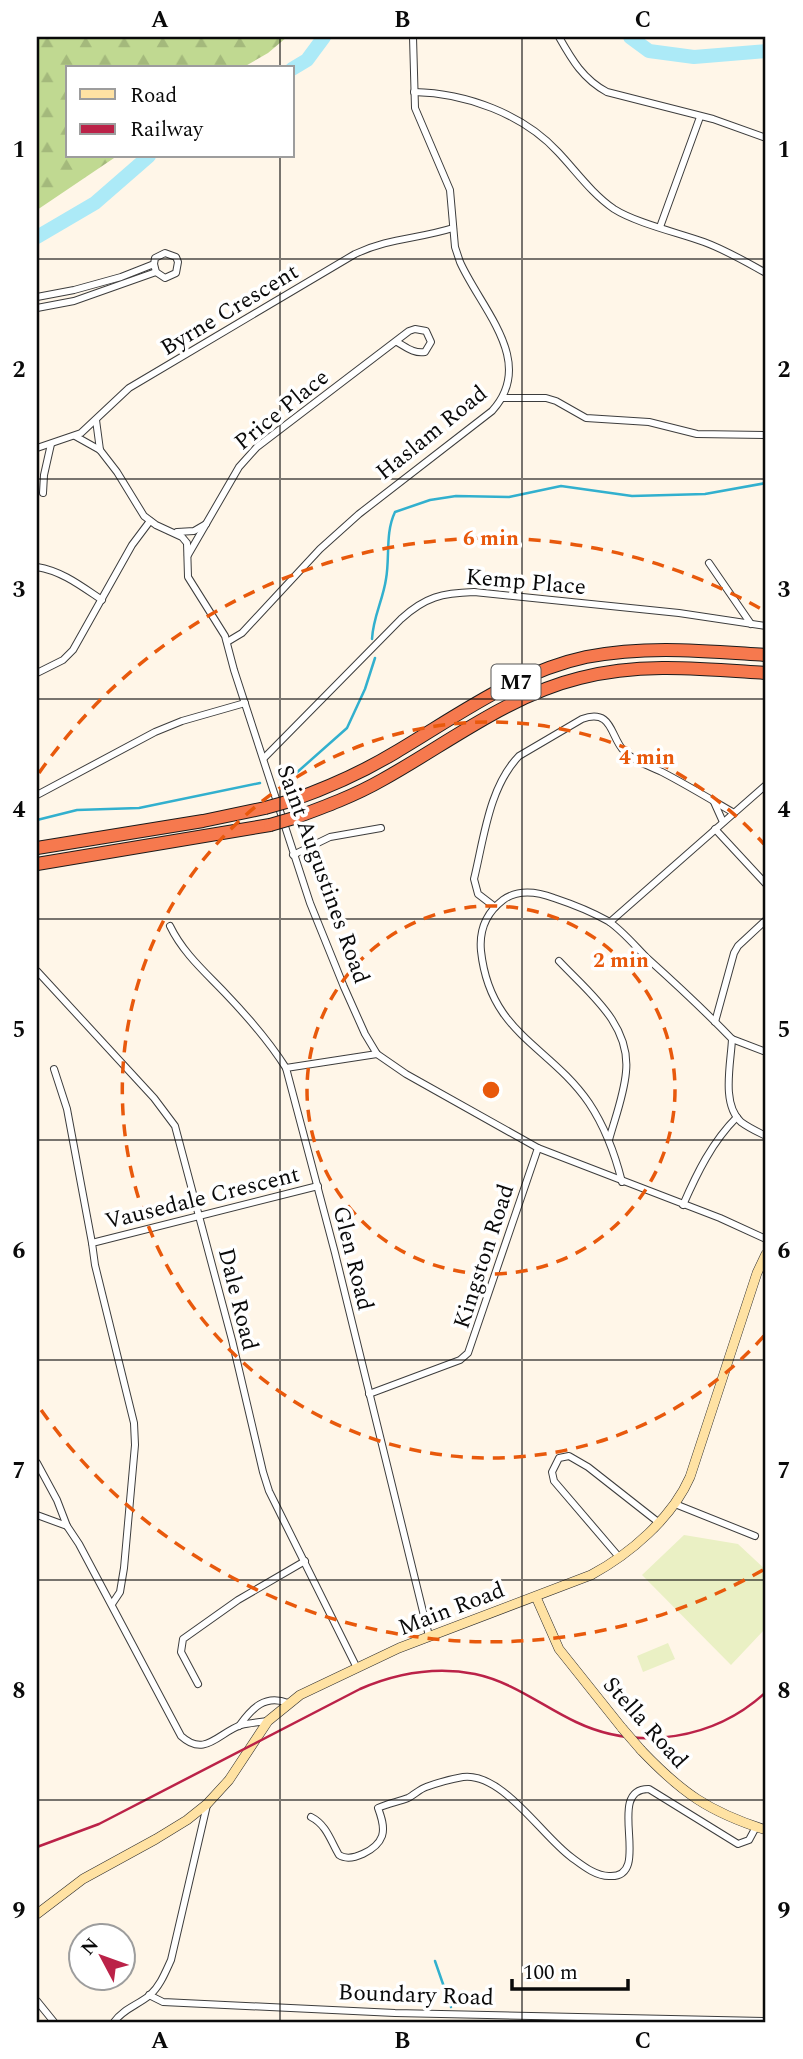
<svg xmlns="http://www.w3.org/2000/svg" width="803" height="2059" viewBox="0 0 803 2059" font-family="Spectral,serif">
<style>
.forest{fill:url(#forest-firs)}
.pitch{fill:#eaf0c4}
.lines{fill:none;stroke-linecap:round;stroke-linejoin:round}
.stream{stroke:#32b0ce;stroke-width:2.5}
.river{stroke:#aceaf7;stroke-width:14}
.street-casing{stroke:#3d3d3d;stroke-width:8}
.secondary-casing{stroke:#2c2c2c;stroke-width:10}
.highway-casing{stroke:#1b1b1b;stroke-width:14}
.street{stroke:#fff;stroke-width:6}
.secondary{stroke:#ffe2a3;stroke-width:9}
.highway{stroke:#f6794e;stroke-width:12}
.rail{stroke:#bb2248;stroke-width:2.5}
.secondary-bridge-casing{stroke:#2c2c2c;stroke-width:10;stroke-linecap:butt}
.highway-bridge-casing{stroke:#1b1b1b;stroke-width:14;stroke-linecap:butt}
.secondary-bridge{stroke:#ffe2a3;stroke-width:9}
.highway-bridge{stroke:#f6794e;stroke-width:12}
.grid{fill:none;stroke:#0a0a0a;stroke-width:2;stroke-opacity:0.55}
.ring{fill:none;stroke:#e8590c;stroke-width:3.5;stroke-dasharray:12 9}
.labels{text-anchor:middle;stroke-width:7;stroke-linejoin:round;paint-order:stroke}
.shield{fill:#fff;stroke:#545454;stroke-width:2}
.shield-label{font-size:21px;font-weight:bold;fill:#0a0a0a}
.street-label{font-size:23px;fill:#0a0a0a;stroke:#fff}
.centre{fill:#e8590c;stroke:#fff;stroke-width:3.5}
.ring-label{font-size:21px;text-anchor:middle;font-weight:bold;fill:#e8590c;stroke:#fff;stroke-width:7;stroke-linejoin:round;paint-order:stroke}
.neatline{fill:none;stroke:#0a0a0a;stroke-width:2.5}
.grid-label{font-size:23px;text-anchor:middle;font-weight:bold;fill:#0a0a0a}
</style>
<defs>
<pattern id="forest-firs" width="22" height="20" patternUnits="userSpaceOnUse" patternTransform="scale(1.75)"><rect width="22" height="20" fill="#c0d991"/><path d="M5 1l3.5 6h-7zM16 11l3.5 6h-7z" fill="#a4b97c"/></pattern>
</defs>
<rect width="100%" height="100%" fill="#fff6e8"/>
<path class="forest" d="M37,37H287L268,53L242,68H68V156H117L37,210Z"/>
<g class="pitch">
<path d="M684,1535L738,1544L766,1570V1628L731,1665L642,1575Z"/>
<path d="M668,1643L675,1659L643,1672L637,1656Z"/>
</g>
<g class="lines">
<g class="stream">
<path d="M372,639C373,617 383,600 386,579C390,557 385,533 395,512L430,500L456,496L509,497L561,486L632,496L705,494L766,483"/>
<path d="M280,779L294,775L347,728L365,689L375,658"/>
<path d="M37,820L77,810L139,808L260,783"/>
<path d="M435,1961L451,2007"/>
</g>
<g class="river">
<path d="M630,37L649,51L694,57L766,51"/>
<path d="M292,69L307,60L324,37"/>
<path d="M37,237L95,203L149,156"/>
</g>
<g class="street-casing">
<g id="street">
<path d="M559,37C572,60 583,79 607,92L713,119L766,138"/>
<path d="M414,92C466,93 523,114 558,152C576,171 592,194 614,209C636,223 679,233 704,242C726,250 746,262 766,273"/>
<path d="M660,227L700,117"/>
<path d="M37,297L74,290L121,277L154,264L155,258L165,253L176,257L178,262L176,273L165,278L156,272L154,264"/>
<path d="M37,308L74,301L156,272"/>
<path d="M503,398H546L556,401L586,418L649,422L697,434L766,435"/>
<path d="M96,420L100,450"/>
<path d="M75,436L100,450L117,472L144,516L156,525L182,537L187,543L188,577L225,636L234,670L310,903L344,987L365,1034L377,1054L406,1074L538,1148L720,1218L766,1239"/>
<path d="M37,448L81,433L129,388L355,254C389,238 418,239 453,228"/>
<path d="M43,493L44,475L51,444"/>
<path d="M177,532L194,531L206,524"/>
<path d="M188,555L239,467L257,447L409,331L415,329L426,331L431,342L425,352C414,354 406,347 397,342"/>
<path d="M709,563L751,624"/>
<path d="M37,567C62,571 81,586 102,600"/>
<path d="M227,642L242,633L320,549L359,514L492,411C537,362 481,309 460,262L455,247L450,190L415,108L413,37"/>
<path d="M37,673L63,660L73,650L132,545L150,521"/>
<path d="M264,758L401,619C425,597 442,593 474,592L679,613L766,626"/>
<path d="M37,795L155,732L182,721L245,703"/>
<path d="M714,802L723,822"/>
<path d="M715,829L766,884"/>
<path d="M293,855L330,837L381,828"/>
<path d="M495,907L478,894L474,879C484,838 489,787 519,756L582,719C613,708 610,737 624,751C633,761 650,766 662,772C687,785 710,799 734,813"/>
<path d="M610,922L766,785"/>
<path d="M170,926C183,953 205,972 225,993C247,1016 269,1041 286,1068L335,1253L429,1636"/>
<path d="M559,961C588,992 631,1024 626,1072C624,1095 615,1118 609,1140"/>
<path d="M37,971L154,1098L175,1126L232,1340L263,1472L269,1491L357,1668"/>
<path d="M715,1022L734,953L738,946L766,920"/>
<path d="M732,1039L766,1052"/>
<path d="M286,1068L377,1054"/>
<path d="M54,1069L67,1109L92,1243"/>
<path d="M622,1182C615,1154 605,1127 589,1103C549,1045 490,1034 481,951C479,930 486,913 503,900C518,889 538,892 554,898C572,904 592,912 608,921C622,930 635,946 647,958C676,984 705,1011 732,1039C731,1063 721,1104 741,1122C749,1128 758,1132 766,1136"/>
<path d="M683,1205C697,1173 712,1142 737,1117"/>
<path d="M369,1394L460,1360L468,1353L538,1148"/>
<path d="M37,1463L57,1500L67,1526"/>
<path d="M675,1504L755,1536"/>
<path d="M37,1515L67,1526L79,1544L181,1736C205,1758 218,1733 241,1725C249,1723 259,1722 268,1721"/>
<path d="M619,1557L554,1481L552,1472L559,1458L569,1456L588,1467L658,1522"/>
<path d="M112,1604L120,1592L124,1568L135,1445L134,1423L95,1265L92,1243L318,1186"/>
<path d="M198,1684L181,1652L183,1639L238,1600L305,1561"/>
<path d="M239,1726C252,1708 265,1694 288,1703"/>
<path d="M311,1817C327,1825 331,1842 339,1855C351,1863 377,1850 382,1836C385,1827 381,1816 378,1808C388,1803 398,1802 408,1798C414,1795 420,1789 426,1787C437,1783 451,1779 463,1777C502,1772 542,1836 571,1857C582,1865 595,1876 609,1876C655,1879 603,1788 649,1789L738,1844L749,1840L756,1827"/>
<path d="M149,1995L163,2002L395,2013L766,2021"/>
<path d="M37,2001L54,2022"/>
<path d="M114,2022C123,2009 138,2005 150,1995C160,1986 165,1973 171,1960L207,1805"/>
</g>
</g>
<g class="secondary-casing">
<g id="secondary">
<path d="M536,1597L559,1649L622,1728"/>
<path d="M641,1750C682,1793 709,1812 766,1830"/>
<path d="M37,1914L83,1879L156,1839L187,1820L207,1804L229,1780L268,1721L300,1695L399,1648L591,1575C630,1554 672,1518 690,1477L757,1273L766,1254"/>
</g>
</g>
<g class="highway-casing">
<g id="highway">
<path d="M290,801C327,788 363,772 396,752C457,716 516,672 586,657C648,645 704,651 766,655"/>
<path d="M294,818C324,807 354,796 382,780C447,744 507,696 580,678C642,662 704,669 766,673"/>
<path d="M37,848L203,821L265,808"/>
<path d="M37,864L270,825"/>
</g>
</g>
<use href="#street" class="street"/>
<use href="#secondary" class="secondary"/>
<use href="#highway" class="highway"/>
<path class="rail" d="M37,1847L99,1824L360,1689C397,1673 434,1666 475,1674C513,1682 542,1706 576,1722C639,1752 715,1739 766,1692"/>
<g class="secondary-bridge-casing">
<path id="secondary-bridge" d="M622,1728L641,1750"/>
</g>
<g class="highway-bridge-casing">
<g id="highway-bridge">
<path d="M265,808L290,801"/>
<path d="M270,825L294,818"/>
</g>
</g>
<use href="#secondary-bridge" class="secondary-bridge"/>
<use href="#highway-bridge" class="highway-bridge"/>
</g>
<path class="grid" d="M280,37V68M522,37V2022M280,156V2022M37,259H766M37,479H766M37,699H766M37,919H766M37,1140H766M37,1360H766M37,1580H766M37,1800H766"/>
<g class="ring">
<circle cx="491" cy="1090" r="184"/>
<path d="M764 1336A368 368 0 1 1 764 844"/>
<path d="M763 1570A552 552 0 0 1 39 1407M39 773A552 552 0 0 1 763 610"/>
</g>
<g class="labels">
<rect class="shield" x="491.5" y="664.5" width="49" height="35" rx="5"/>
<g class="shield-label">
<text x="516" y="689">M7</text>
</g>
<g class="street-label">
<text transform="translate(229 309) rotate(-31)" y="8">Byrne Crescent</text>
<text transform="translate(281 409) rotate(-39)" y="8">Price Place</text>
<text transform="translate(431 432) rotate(-39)" y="8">Haslam Road</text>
<text transform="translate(526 581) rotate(5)" y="8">Kemp Place</text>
<text transform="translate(324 874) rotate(70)" y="8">Saint Augustines Road</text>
<text transform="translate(202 1197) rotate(-14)" y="8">Vausedale Crescent</text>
<text transform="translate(483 1256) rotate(-72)" y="8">Kingston Road</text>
<text transform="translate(354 1258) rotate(76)" y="8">Glen Road</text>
<text transform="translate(239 1299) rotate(76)" y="8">Dale Road</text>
<text transform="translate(451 1608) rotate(-21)" y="8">Main Road</text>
<text transform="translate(646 1722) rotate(48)" y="8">Stella Road</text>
<text transform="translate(416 1994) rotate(2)" y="8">Boundary Road</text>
</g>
</g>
<circle cx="491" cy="1090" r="10" class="centre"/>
<g class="ring-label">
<text x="491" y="545">6 min</text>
<text x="647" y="764">4 min</text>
<text x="621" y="967">2 min</text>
</g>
<rect width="803" height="2059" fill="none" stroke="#ffffff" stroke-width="77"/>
<rect x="66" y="66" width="228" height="91" fill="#ffffff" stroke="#9d9d9d" stroke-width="2"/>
<rect x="80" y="89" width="35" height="10" fill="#ffe2a3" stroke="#9d9d9d" stroke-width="2"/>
<text x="130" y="102" font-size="21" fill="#0a0a0a">Road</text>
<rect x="80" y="124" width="35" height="10" fill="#bb2248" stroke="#9d9d9d" stroke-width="2"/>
<text x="130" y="136" font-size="21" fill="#0a0a0a">Railway</text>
<g transform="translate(102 1957) rotate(311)"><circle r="33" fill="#ffffff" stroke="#9d9d9d" stroke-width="2"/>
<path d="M0-5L12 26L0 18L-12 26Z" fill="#bb2248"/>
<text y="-10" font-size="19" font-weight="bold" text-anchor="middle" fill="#0a0a0a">N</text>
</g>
<path d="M512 1979v10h116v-10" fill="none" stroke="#0a0a0a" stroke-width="3.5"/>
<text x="523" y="1979" font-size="21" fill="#0a0a0a" stroke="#ffffff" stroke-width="5" paint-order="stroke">100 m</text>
<rect x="38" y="38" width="726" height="1983" class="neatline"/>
<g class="grid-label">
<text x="160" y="27">A</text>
<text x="402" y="27">B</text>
<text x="643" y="27">C</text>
<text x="19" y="157">1</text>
<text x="784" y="157">1</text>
<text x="19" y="377">2</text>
<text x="784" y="377">2</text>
<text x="19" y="597">3</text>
<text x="784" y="597">3</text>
<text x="19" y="817">4</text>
<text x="784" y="817">4</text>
<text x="19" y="1037">5</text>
<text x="784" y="1037">5</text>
<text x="19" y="1258">6</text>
<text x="784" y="1258">6</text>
<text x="19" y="1478">7</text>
<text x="784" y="1478">7</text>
<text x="19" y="1698">8</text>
<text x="784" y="1698">8</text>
<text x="19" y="1918">9</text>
<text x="784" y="1918">9</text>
<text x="160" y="2048">A</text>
<text x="402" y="2048">B</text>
<text x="643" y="2048">C</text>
</g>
</svg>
